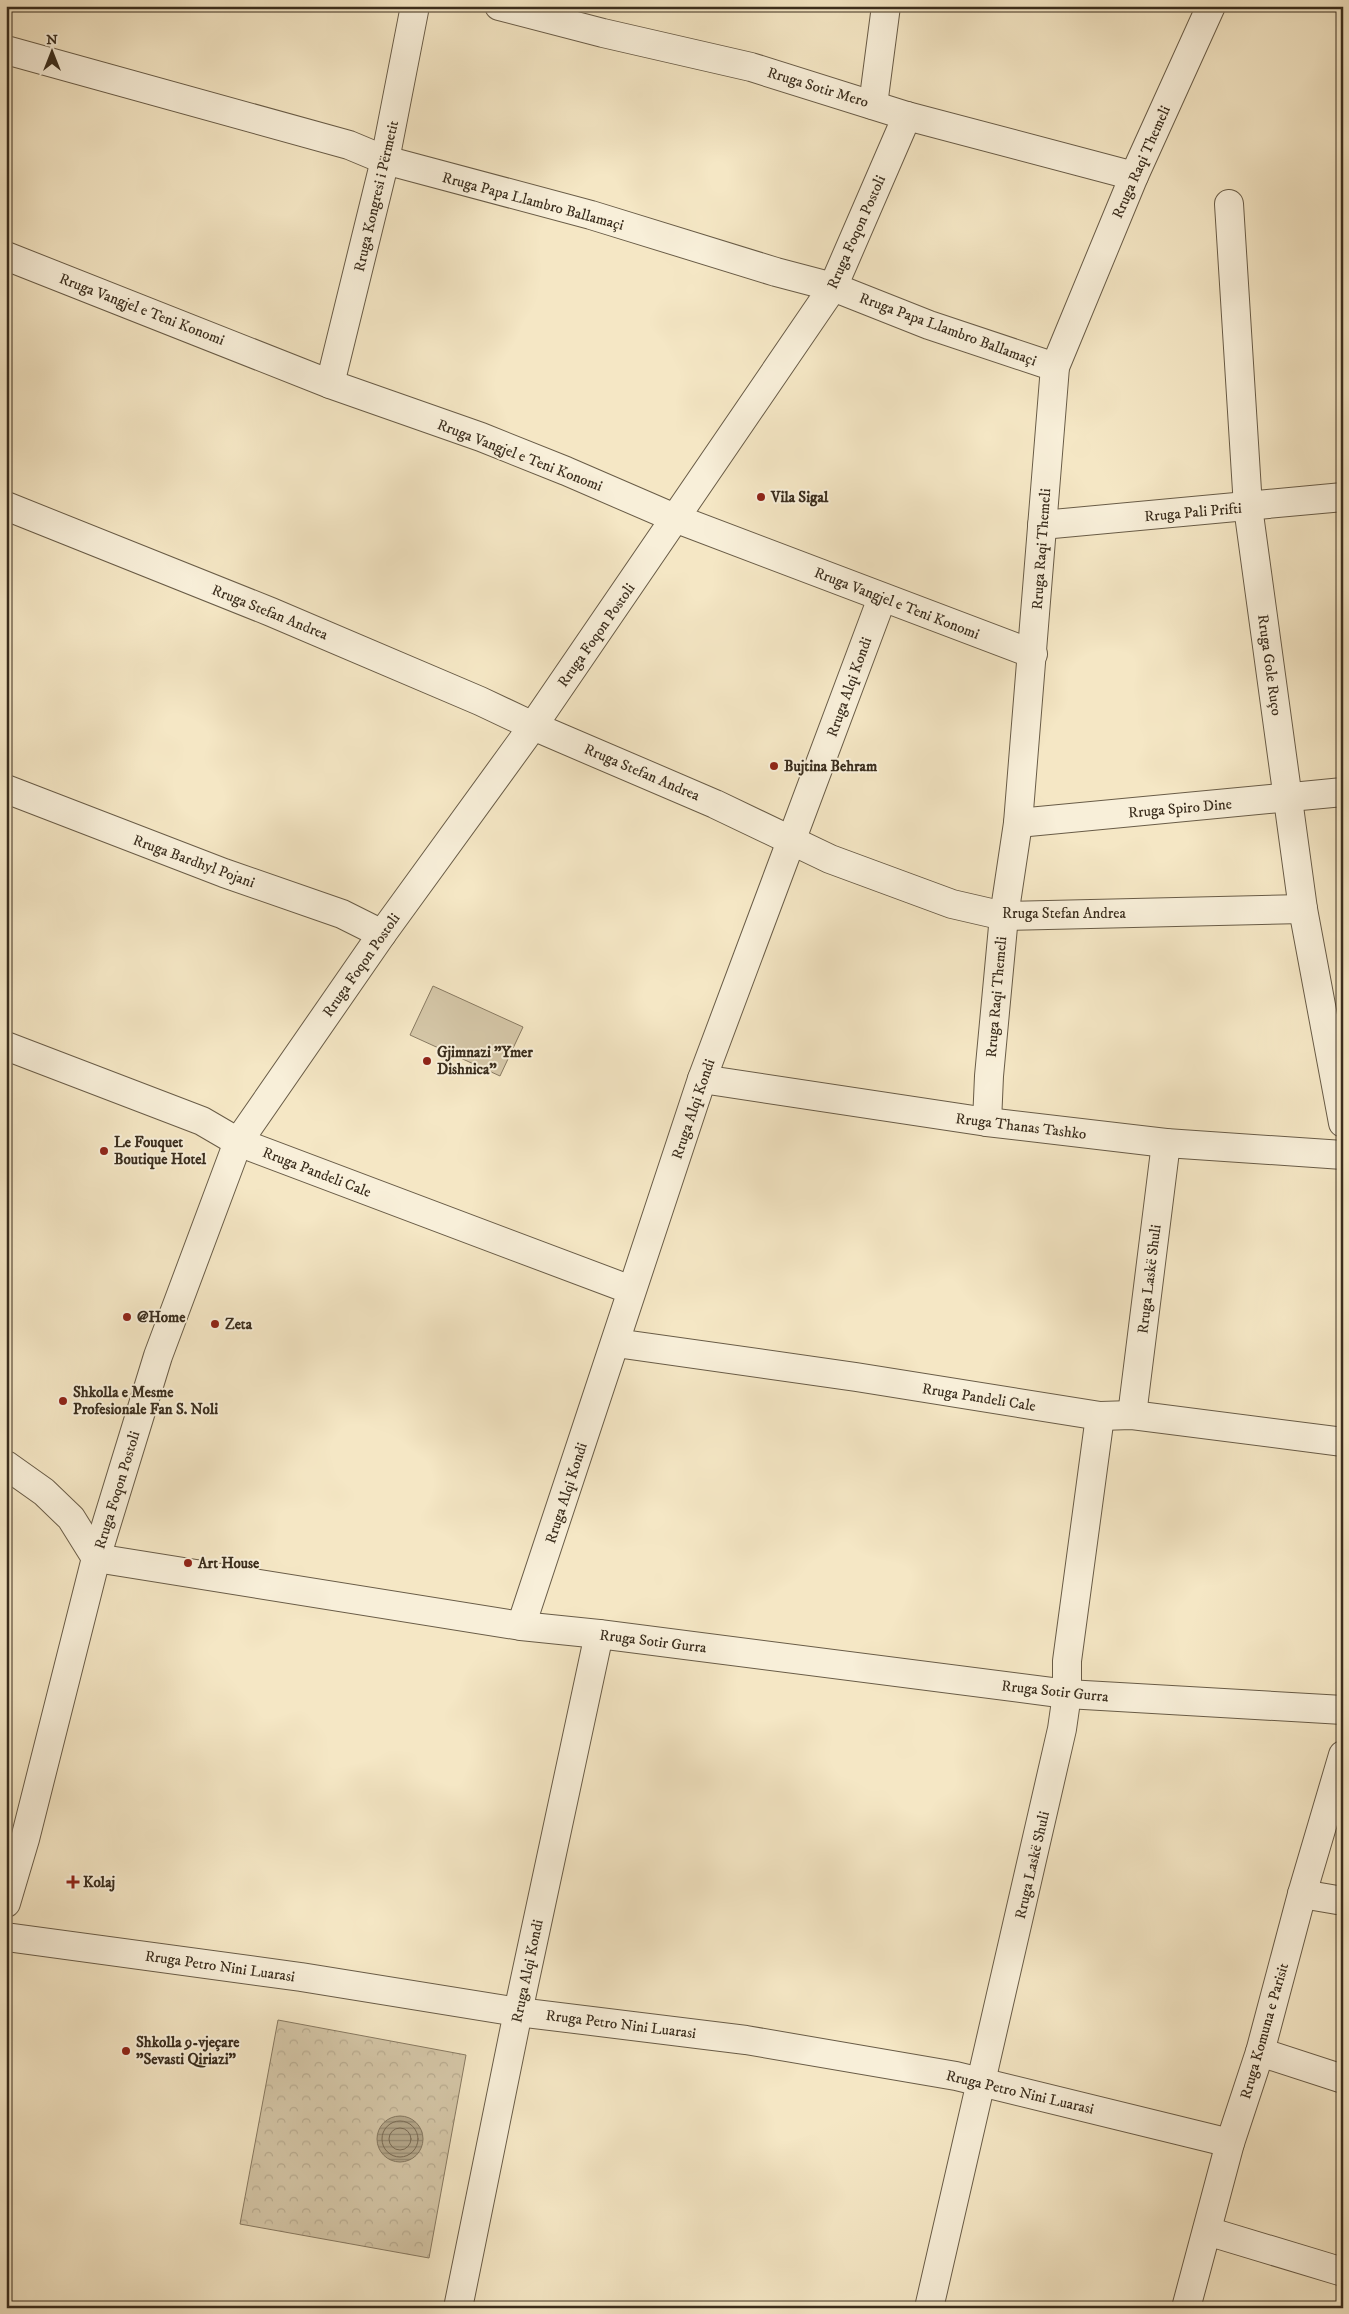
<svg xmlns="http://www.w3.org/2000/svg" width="1349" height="2314" viewBox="0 0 1349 2314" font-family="'IM FELL DW Pica',serif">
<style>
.park{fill:url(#park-crowns);stroke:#887a62}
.pitch{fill:#d5c7a8;stroke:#887a62}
.water{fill:url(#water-rules);stroke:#847760}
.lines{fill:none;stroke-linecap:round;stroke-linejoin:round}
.shore{stroke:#786a54;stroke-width:1}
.minor-casing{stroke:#695c47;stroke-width:30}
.minor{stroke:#f8efd9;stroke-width:28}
.poi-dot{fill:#8f2418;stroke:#f8efd9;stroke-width:2}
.labels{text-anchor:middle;stroke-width:4;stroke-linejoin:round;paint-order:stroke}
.street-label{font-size:15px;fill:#3a2d1d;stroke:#f8efd9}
.poi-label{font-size:15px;font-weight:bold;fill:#3a2d1d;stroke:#f8efd9;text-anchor:start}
</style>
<defs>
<pattern id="park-crowns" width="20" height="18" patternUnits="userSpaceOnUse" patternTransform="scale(1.25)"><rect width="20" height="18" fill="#d5c7a8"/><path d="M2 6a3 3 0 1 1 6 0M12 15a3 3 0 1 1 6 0" fill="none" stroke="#b8ab90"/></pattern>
<pattern id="water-rules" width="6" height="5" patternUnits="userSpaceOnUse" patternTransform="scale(1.25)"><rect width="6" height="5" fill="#b5a88c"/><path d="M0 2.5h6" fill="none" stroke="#948972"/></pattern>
</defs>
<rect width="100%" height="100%" fill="#f5e7c5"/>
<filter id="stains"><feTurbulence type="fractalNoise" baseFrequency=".004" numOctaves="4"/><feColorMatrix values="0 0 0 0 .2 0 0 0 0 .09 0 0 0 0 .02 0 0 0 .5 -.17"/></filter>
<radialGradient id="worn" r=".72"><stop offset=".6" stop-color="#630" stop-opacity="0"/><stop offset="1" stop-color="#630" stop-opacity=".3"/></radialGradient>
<path class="park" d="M278,2020L466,2055L429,2258L240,2224Z"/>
<path class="pitch" d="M433,986L523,1027L500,1076L410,1035Z"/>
<circle class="water" cx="400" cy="2139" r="23"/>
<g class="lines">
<g class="shore">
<circle cx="400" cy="2139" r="18"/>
<circle cx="400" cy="2139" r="11"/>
</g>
<g class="minor-casing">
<g id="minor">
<path d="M499,6L603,33L751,67L907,116L1134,176"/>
<path d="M6,50L349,145L385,160L591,215L776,272L833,287L929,325L1055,367"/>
<path d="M873,105L886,6"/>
<path d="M1229,204L1248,507L1303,909L1343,1123"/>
<path d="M6,256L330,384L481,437L566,471L677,519L1033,654"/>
<path d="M330,384L385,160L415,6"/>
<path d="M6,506L271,612L480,701L533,726L715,804L830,859L952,904L1004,916L1303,909"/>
<path d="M1042,525L1343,497"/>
<path d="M6,789L224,873L342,914L382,934"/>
<path d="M1018,823L1343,792"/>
<path d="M6,1046L202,1121L238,1142L631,1290"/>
<path d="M702,1079L987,1122L1166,1143L1343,1155"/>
<path d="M987,1122L989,1076L1004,916L1018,823L1055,367L1134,176L1211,6"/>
<path d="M616,1343L856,1377L1100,1416L1132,1415L1343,1442"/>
<path d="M1132,1415L1166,1143"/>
<path d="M6,1465L44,1492L71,1518L96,1558L521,1626L599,1634L1067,1694L1343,1710"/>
<path d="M521,1626L702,1079L882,598"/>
<path d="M1302,1894L1343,1901"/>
<path d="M6,1903L25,1839L96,1558L158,1356L238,1142L382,934L533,726L833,287L907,116"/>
<path d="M6,1937L301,1977L518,2012L746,2040L956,2076L1230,2143"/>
<path d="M1260,2052L1343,2079"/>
<path d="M1207,2231L1343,2272"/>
<path d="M458,2308L518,2012L599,1634"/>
<path d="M929,2308L1062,1729L1067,1694V1661L1100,1416"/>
<path d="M1186,2308L1230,2143L1260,2052L1302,1894L1343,1755"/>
</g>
</g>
<use href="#minor" class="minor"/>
</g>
<g class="poi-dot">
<circle cx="761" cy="497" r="5"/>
<circle cx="774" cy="766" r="5"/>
<circle cx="427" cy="1061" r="5"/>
<circle cx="104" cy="1151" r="5"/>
<circle cx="127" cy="1317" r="5"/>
<circle cx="215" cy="1324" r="5"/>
<circle cx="63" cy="1401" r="5"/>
<circle cx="188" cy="1563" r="5"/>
<path d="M70.5 1874.5h5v5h5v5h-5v5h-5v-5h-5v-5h5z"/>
<circle cx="126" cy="2051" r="5"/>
</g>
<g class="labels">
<g class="street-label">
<text transform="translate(818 87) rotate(17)" y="5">Rruga Sotir Mero</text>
<text transform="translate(1141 162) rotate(-66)" y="5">Rruga Raqi Themeli</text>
<text transform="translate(376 196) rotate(-77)" y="5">Rruga Kongresi i Përmetit</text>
<text transform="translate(533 201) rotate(15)" y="5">Rruga Papa Llambro Ballamaçi</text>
<text transform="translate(856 232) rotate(-66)" y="5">Rruga Foqon Postoli</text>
<text transform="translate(142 309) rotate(21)" y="5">Rruga Vangjel e Teni Konomi</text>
<text transform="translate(948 329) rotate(20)" y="5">Rruga Papa Llambro Ballamaçi</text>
<text transform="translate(520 455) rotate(21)" y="5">Rruga Vangjel e Teni Konomi</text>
<text transform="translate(1193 512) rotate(-5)" y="5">Rruga Pali Prifti</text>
<text transform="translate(1041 549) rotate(-86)" y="5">Rruga Raqi Themeli</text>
<text transform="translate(897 603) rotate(21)" y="5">Rruga Vangjel e Teni Konomi</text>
<text transform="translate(270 612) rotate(22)" y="5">Rruga Stefan Andrea</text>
<text transform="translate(596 635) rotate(-55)" y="5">Rruga Foqon Postoli</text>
<text transform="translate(1270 665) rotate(82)" y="5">Rruga Gole Ruço</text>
<text transform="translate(849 687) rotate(-70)" y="5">Rruga Alqi Kondi</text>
<text transform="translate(642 772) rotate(23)" y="5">Rruga Stefan Andrea</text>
<text transform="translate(1180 808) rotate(-5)" y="5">Rruga Spiro Dine</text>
<text transform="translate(194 861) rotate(20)" y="5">Rruga Bardhyl Pojani</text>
<text x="1064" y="918">Rruga Stefan Andrea</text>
<text transform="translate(361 965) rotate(-55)" y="5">Rruga Foqon Postoli</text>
<text transform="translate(996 997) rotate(-85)" y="5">Rruga Raqi Themeli</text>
<text transform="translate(693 1109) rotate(-71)" y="5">Rruga Alqi Kondi</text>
<text transform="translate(1021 1126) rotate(7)" y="5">Rruga Thanas Tashko</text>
<text transform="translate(317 1172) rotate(21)" y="5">Rruga Pandeli Cale</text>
<text transform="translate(1149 1279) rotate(-83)" y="5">Rruga Laskë Shuli</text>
<text transform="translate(979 1397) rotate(9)" y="5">Rruga Pandeli Cale</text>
<text transform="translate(117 1490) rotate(-73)" y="5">Rruga Foqon Postoli</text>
<text transform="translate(566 1493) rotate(-72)" y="5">Rruga Alqi Kondi</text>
<text transform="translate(653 1641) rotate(7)" y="5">Rruga Sotir Gurra</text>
<text transform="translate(1055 1691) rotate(6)" y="5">Rruga Sotir Gurra</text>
<text transform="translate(1032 1865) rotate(-77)" y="5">Rruga Laskë Shuli</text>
<text transform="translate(220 1966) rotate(8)" y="5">Rruga Petro Nini Luarasi</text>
<text transform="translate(527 1971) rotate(-78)" y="5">Rruga Alqi Kondi</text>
<text transform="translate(621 2024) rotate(7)" y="5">Rruga Petro Nini Luarasi</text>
<text transform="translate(1264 2031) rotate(-74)" y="5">Rruga Komuna e Parisit</text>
<text transform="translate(1020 2092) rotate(13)" y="5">Rruga Petro Nini Luarasi</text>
</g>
<g class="poi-label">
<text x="771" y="502">Vila Sigal</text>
<text x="784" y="771">Bujtina Behram</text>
<text x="437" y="1057">Gjimnazi "Ymer<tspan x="437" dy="17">Dishnica"</tspan></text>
<text x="114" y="1147">Le Fouquet<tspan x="114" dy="17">Boutique Hotel</tspan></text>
<text x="137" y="1322">@Home</text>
<text x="225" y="1329">Zeta</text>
<text x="73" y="1397">Shkolla e Mesme<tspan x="73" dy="17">Profesionale Fan S. Noli</tspan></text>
<text x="198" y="1568">Art House</text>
<text x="83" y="1887">Kolaj</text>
<text x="136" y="2047">Shkolla 9-vjeçare<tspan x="136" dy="17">"Sevasti Qiriazi"</tspan></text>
</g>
</g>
<rect width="1349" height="2314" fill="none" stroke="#f5e7c5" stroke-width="25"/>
<rect x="8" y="8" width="1334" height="2299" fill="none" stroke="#3a2d1d" stroke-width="2.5"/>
<rect x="12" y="12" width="1324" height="2289" fill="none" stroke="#3a2d1d"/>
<g transform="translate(52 52)" stroke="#f8efd9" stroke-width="4" paint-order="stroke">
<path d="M0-4L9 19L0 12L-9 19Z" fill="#3a2d1d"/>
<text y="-8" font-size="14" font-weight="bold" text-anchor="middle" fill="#3a2d1d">N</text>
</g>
<rect width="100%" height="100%" filter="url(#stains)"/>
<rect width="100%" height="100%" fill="url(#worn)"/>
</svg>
